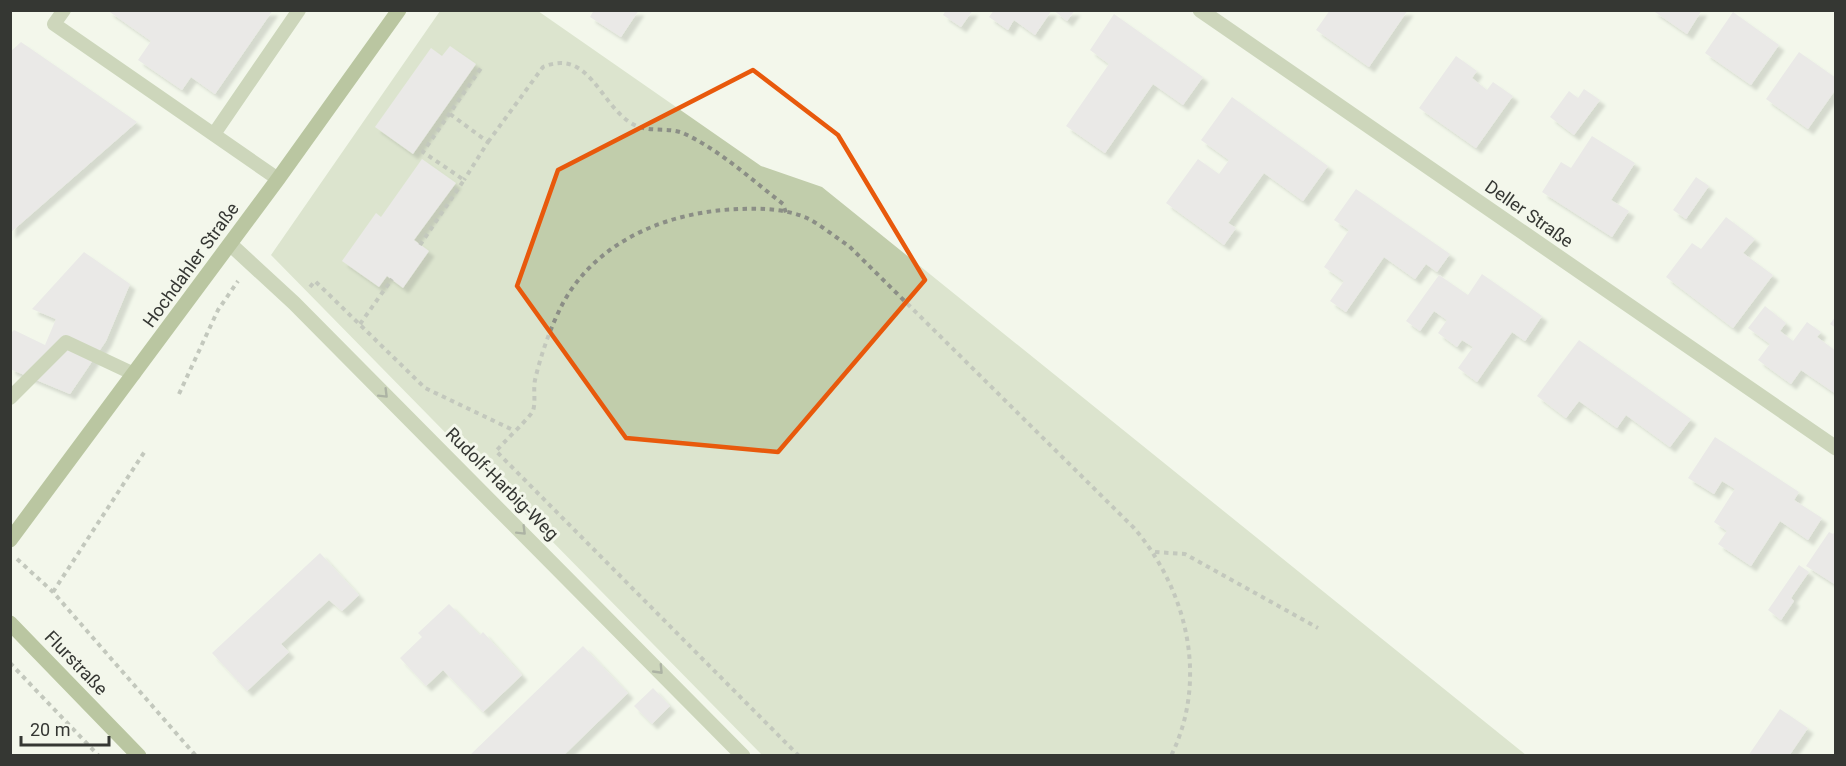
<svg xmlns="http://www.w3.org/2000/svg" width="1846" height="766" viewBox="0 0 1846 766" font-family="Roboto,sans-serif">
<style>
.green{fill:#c1cdab}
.building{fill:#e0d8e2;filter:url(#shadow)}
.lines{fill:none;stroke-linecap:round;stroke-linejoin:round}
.path{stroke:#8b8e86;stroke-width:4;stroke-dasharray:4.5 4.5;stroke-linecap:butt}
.lane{stroke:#9fae82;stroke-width:14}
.street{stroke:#9fae82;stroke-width:15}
.secondary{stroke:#768b48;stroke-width:15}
.oneway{stroke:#5a614f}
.marked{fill:none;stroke:#e8590c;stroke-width:4.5;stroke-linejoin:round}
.labels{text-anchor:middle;stroke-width:6;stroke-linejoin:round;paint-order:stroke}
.street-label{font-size:18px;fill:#353733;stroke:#f3f7eb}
</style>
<defs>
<filter id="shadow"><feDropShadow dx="5.5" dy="5.5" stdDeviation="1.5" flood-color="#0004"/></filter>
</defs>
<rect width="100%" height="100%" fill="#f3f7eb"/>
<path class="green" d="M440,11H538L761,166L822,187L1526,755H762L271,255Z"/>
<g class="building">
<path d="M107,10H273L215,94L191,77L182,90L138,60L151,41Z"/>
<path d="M594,10H639L621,37L590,17Z"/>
<path d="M946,10H973L961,27L943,15Z"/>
<path d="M994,10H1052L1035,35L1014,20L1008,30L989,17Z"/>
<path d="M1053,10H1075L1067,21Z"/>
<path d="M1330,10H1408L1369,67L1316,30Z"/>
<path d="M1652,10H1702L1687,34Z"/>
<path d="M1733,12L1779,45L1751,85L1705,53Z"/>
<path d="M1114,14L1203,77L1183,105L1153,84L1105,153L1066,126L1109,64L1090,50Z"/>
<path d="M21,42L137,122L10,233V52Z"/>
<path d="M450,46L476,64L413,154L375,127L431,48L442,56Z"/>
<path d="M1799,52L1836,78V89L1808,129L1766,99Z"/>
<path d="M1456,56L1477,71L1472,78L1487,90L1493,82L1513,96L1476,148L1419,108Z"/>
<path d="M1584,89L1600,100L1574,135L1550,117L1569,91L1578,98Z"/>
<path d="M1232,97L1328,166L1303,201L1264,173L1228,223L1236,228L1224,245L1166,203L1198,159L1219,174L1229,160L1201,140Z"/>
<path d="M1592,136L1635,163L1611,200L1629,211L1612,237L1542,192L1561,162L1571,168Z"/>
<path d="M422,159L456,183L414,240L429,251L403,288L387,276L379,287L342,261L376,213L381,217Z"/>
<path d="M1696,177L1709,186L1686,219L1673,210Z"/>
<path d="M1356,189L1450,254L1437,272L1426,264L1415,279L1384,257L1346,312L1330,301L1344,281L1324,267L1349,230L1334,220Z"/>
<path d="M1726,217L1755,239L1743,253L1773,275L1733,328L1666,277L1692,243L1701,249Z"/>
<path d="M84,252L130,284L106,341L70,394L10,369V334L14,330L45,345L56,319L32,309Z"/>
<path d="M1482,274L1542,316L1525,341L1512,332L1477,382L1458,368L1473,347L1462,340L1457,347L1438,333L1447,320L1434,311L1420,331L1406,321L1439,275L1468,295Z"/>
<path d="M1765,306L1786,323L1780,331L1793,341L1807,322L1821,332L1817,337L1836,351V394L1801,370L1791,384L1758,360L1770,344L1748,328Z"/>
<path d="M1836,316V328L1830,324Z"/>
<path d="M1579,340L1691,419L1670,447L1626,415L1617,428L1579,401L1566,418L1537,396Z"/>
<path d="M1715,437L1799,492L1794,500L1822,518L1808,540L1780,521L1751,566L1718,544L1727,531L1714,522L1735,489L1722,481L1714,494L1688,478Z"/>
<path d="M1836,530V585L1806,566L1829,532L1833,534Z"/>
<path d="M320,553L359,595L342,611L329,600L281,644L289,652L247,691L212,653Z"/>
<path d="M1799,565L1809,572L1791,598L1794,601L1781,620L1768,610Z"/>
<path d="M449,604L480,635L483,632L522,675L483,712L443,670L426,686L400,658L422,637L418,633Z"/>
<path d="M583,646L628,693L563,756H469Z"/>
<path d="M653,688L670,706L652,724L634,706Z"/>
<path d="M1780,709L1808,728L1789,756H1748Z"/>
</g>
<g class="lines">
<g class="path">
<path d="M450,114L488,142L464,180"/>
<path d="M488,142L543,67C589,48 599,103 631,123C648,134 669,126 685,134C721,151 752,180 783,204L786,213"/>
<path d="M420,245L464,180L423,152L481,68"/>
<path d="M310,287L315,281L425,388L513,430"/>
<path d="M360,324L392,279"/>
<path d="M179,394L218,310L238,281"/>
<path d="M1155,552L1185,554L1318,628"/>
<path d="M17,559L53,592L196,756"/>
<path d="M53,592L145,451"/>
<path d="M10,663L99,756"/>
<path d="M799,756L496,451C502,444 531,416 533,411C536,401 533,390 535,380C541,354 551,326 563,303C598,239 671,211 740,209C762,208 786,209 807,218C821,225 835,237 849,246L1134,528C1187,590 1209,679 1171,756"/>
</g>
<g class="lane">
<path d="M64,10L54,24L278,179"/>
<path d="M214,134L299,10"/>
<path d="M10,398L66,342L134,374"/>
</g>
<g class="street">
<path d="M1200,10L1836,448"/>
<path d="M230,244L294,303L743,756"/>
</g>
<g class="secondary">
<path d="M10,540L278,179L399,10"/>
<path d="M10,623L139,756"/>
</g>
</g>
<defs><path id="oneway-chevron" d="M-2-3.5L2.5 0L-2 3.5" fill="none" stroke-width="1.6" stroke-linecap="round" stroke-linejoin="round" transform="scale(1.5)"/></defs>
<g class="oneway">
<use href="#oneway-chevron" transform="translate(384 394) rotate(45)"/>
<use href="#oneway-chevron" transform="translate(522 531) rotate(45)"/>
<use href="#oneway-chevron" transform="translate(659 670) rotate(46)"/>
</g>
<path d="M0 0H1846V766H0ZM753,70L838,135L925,280L778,452L626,438L517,286L558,170Z" fill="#f3f7eb" fill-opacity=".55" fill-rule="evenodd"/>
<path class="marked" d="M753,70L838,135L925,280L778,452L626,438L517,286L558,170Z"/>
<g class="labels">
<g class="street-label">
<text transform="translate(1529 214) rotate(35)" y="6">Deller Straße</text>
<text transform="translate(191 265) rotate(-54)" y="6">Hochdahler Straße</text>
<text transform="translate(502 484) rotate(45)" y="6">Rudolf-Harbig-Weg</text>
<text transform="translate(76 663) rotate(46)" y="6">Flurstraße</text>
</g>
</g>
<rect width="1846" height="766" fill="none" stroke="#353733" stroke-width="24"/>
<path d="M21 736v9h88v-9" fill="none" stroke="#353733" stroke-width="3"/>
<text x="30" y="736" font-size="18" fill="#353733" stroke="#f3f7eb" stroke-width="4.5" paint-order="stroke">20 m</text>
</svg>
